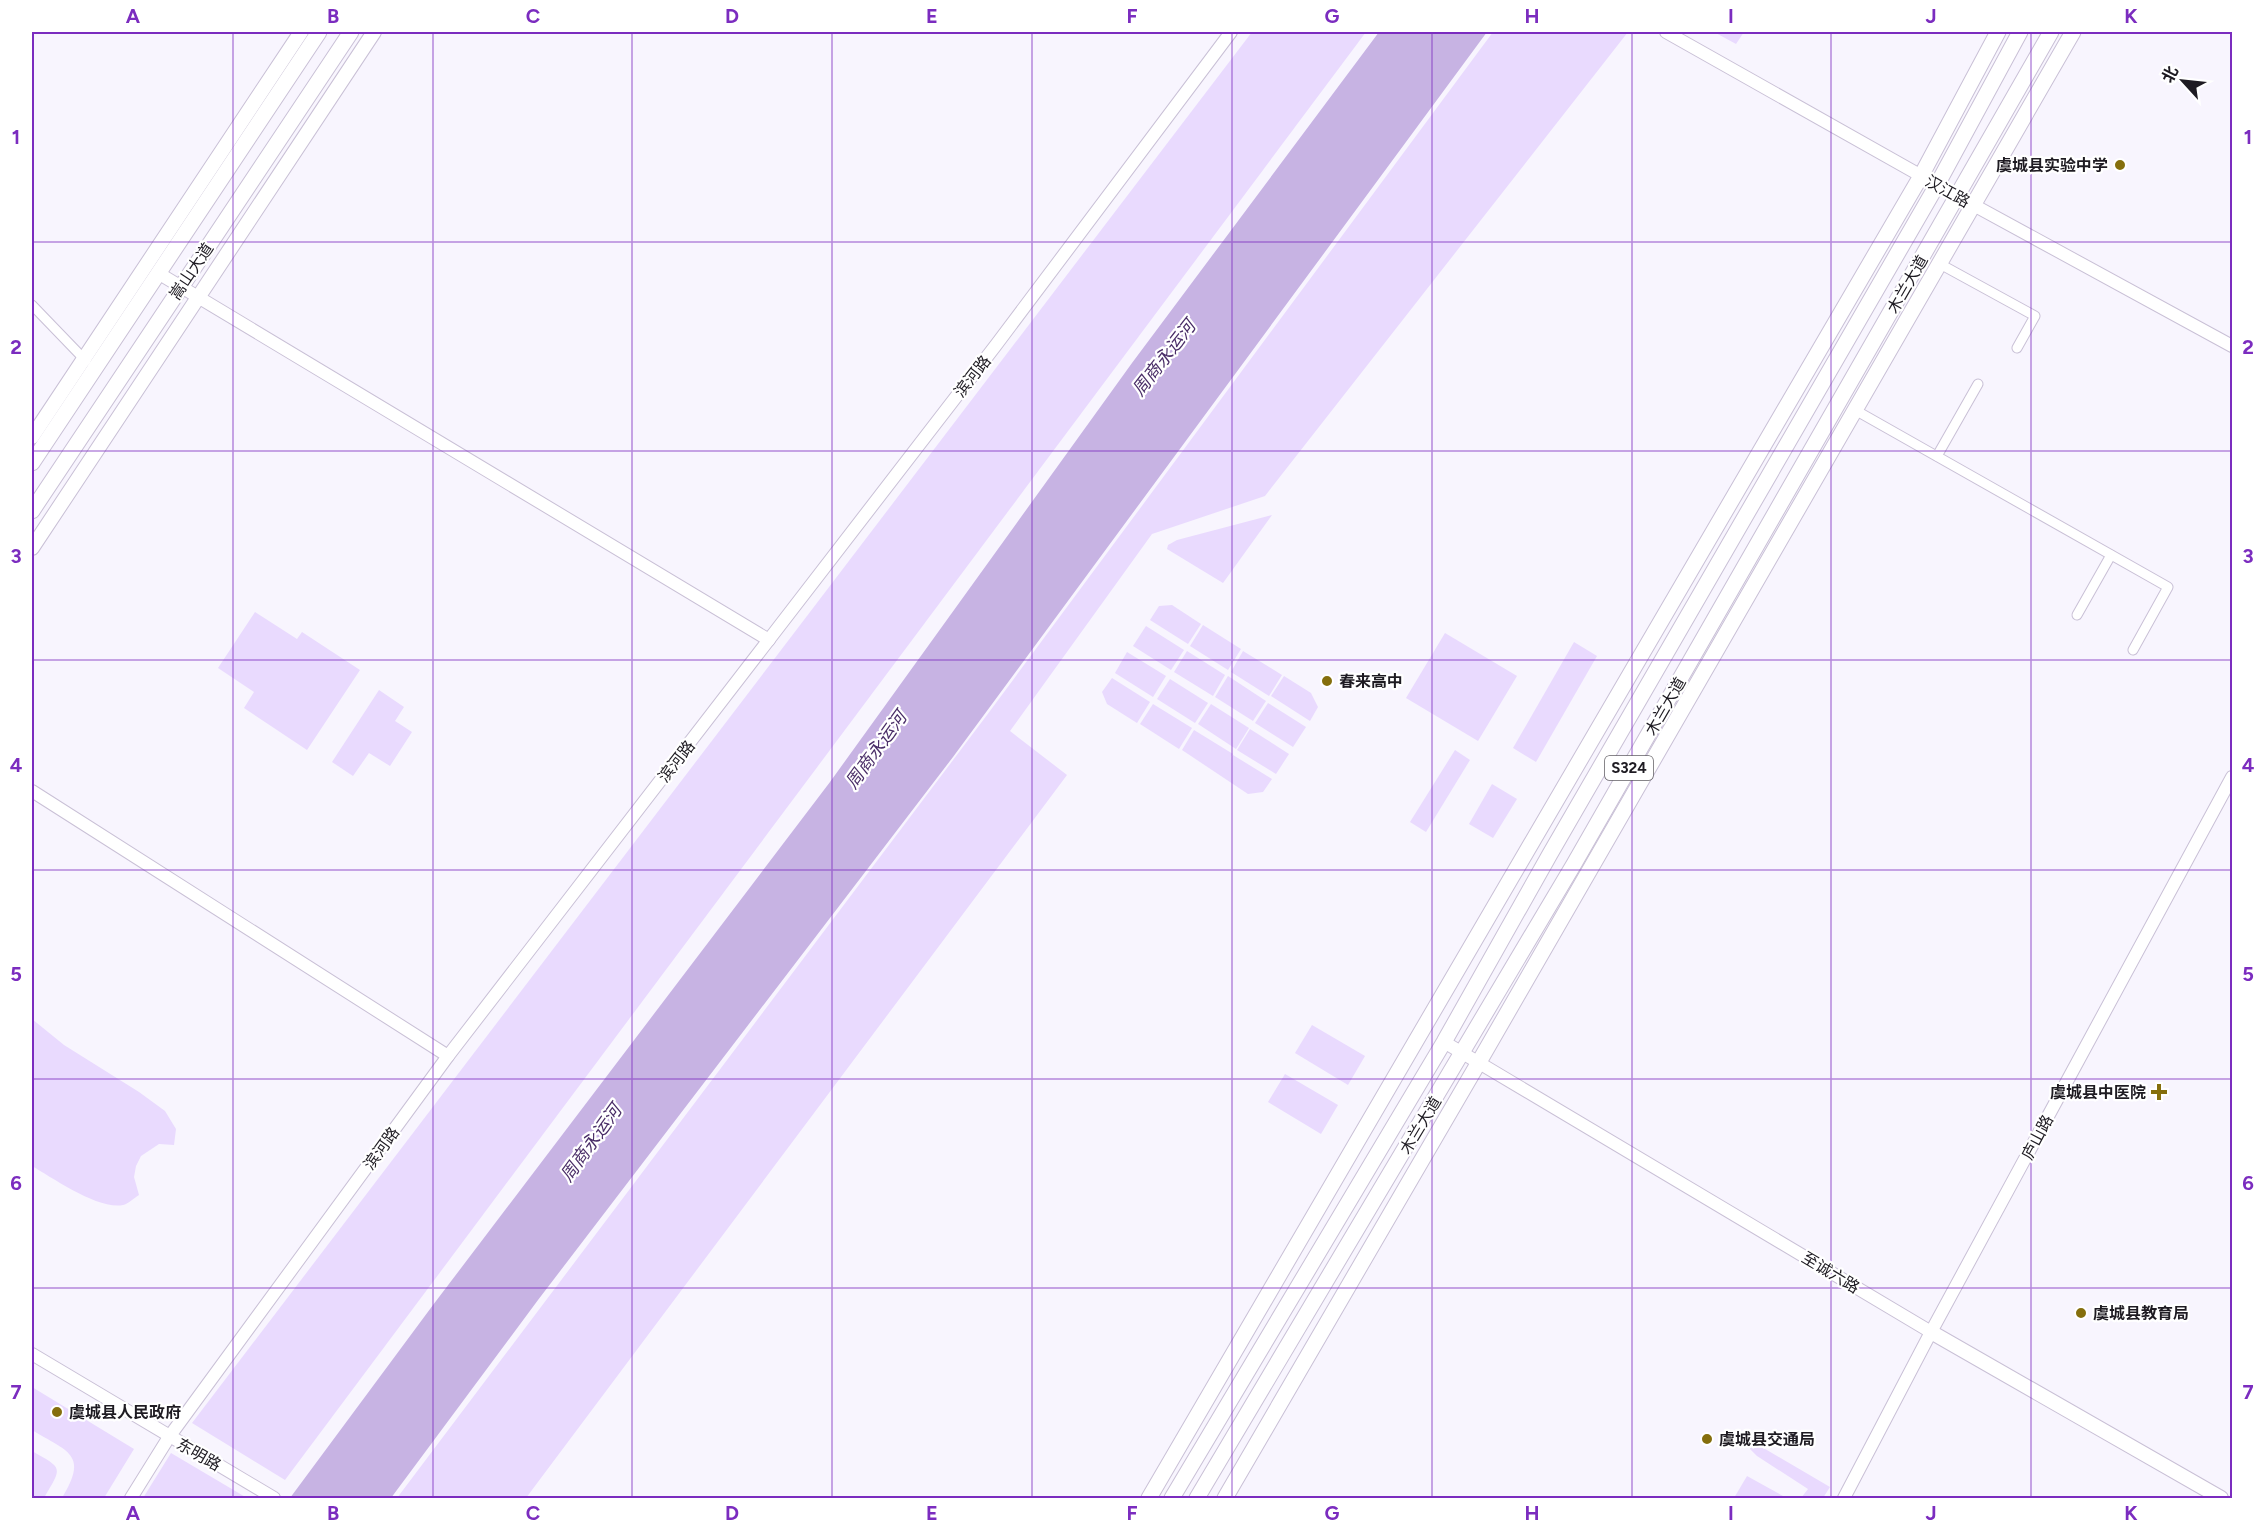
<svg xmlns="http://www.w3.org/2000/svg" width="2264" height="1530" viewBox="0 0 2264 1530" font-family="Figtree,'Noto Sans SC',sans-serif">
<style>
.green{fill:#e9dafe}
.water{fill:#c7b3e3}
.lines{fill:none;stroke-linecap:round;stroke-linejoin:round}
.minor-casing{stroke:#c9c0d6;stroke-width:11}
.tertiary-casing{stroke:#c9c0d6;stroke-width:14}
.secondary-casing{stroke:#c9c0d6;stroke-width:16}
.primary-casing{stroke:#c9c0d6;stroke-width:17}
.minor{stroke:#fff;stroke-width:9}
.tertiary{stroke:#fff;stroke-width:12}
.secondary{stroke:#fff;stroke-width:14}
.primary{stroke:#fff;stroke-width:15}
.grid{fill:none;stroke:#7b2cbf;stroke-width:1.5;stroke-opacity:0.55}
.poi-dot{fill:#856e0d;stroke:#fff;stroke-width:2}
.labels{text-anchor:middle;stroke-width:4.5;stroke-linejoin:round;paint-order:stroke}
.shield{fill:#fff;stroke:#625f64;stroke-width:1.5}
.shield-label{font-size:15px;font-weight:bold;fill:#1e1b22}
.poi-label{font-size:16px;font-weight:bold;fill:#1e1b22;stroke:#fff;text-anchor:start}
.street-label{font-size:16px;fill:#1e1b22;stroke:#fff}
.water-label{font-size:18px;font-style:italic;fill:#492d67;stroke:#fff}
.neatline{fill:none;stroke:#7b2cbf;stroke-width:2}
.grid-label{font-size:20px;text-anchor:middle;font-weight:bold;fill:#7b2cbf}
</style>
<rect width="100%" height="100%" fill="#f8f5fe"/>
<g class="green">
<path d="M1252,32H1366L285,1480L192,1423Z"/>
<path d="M1493,32H1628L1265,496L1152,534L1010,731L1067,775L526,1498H397L987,715Z"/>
<path d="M1714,32H1744L1736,44Z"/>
<path d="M1272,515L1223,583L1167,549L1168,545L1177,540Z"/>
<path d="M1172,605L1201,624L1188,644L1150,620L1159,606Z"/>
<path d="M255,612L297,639L302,632L360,670L307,750L244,708L254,692L218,668Z"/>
<path d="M1203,625L1241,649L1228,670L1190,646Z"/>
<path d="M1146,626L1184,650L1171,670L1133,646Z"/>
<path d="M1445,633L1517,676L1478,741L1406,698Z"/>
<path d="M1574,642L1597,656L1536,762L1513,748Z"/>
<path d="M1187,651L1225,675L1213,696L1174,672Z"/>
<path d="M1243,651L1282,675L1269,696L1231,672Z"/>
<path d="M1127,652L1166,676L1153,697L1115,673Z"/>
<path d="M1228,676L1266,701L1253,721L1215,697Z"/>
<path d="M1284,676L1311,693L1318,707L1310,721L1271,696Z"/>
<path d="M1112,678L1150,702L1137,723L1107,704L1102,692Z"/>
<path d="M1170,679L1208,703L1195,723L1157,699Z"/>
<path d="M379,690L404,707L395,721L412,732L390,766L369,753L353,776L332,762Z"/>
<path d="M1268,703L1306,727L1293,747L1255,723Z"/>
<path d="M1153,704L1192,728L1179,749L1140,724Z"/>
<path d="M1211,704L1249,728L1236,749L1198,724Z"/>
<path d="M1250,729L1289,754L1276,774L1237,750Z"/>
<path d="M1194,730L1233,754L1230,759L1233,755L1272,779L1263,792L1248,794L1182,750Z"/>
<path d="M1455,750L1470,760L1426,832L1410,822Z"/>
<path d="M1492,784L1517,799L1493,838L1469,824Z"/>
<path d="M32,1019L64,1045L139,1092L165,1111L176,1129L174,1145L159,1144L141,1156L136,1166L134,1177L139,1195C134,1198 128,1204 123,1205C98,1210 53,1178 32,1166Z"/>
<path d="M1312,1025L1365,1056L1348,1085L1295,1053Z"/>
<path d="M1285,1074L1338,1105L1321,1134L1268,1102Z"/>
<path d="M32,1387L134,1449L104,1498H62C89,1454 68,1452 32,1430Z"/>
<path d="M1750,1440L1830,1487L1823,1498H1801L1808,1489L1757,1456L1750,1449Z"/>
<path d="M32,1451C64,1469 62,1467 44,1498H32Z"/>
<path d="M171,1453L247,1498H143Z"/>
<path d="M1747,1476L1783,1496L1781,1498H1734Z"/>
</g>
<path class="water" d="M1379,32H1487L953,757L538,1300L391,1498H290L433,1305L830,782L1132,363Z"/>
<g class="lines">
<g class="minor-casing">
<g id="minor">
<path d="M1940,264L2035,316L2017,348"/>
<path d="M32,305L86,361"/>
<path d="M1855,410L2168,587L2133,650"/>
<path d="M1937,456L1978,384"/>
<path d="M2077,615L2111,555"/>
</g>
</g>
<g class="tertiary-casing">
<g id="tertiary">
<path d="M1666,32L1957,196L2232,346"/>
<path d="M158,273L769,640"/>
<path d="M32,791L448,1056"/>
<path d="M1444,1042L1931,1332"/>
<path d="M32,1354L274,1498"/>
<path d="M131,1498L169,1437L448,1056L996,345L1231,32"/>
<path d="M1844,1498L1931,1332L2232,777"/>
</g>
</g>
<g class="secondary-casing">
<g id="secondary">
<path d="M32,437L301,32"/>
<path d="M32,548L374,32"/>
<path d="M1931,1332L2221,1498"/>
</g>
</g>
<g class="primary-casing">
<g id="primary">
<path d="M32,463L319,32"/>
<path d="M32,511L351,32"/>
<path d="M1149,1498L1921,176L1998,32"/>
<path d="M1172,1498L1444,1042L1550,854L1937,185L2020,32"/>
<path d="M1197,1498L1574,864L2051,32"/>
<path d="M1225,1498L1479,1062L2073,32"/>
</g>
</g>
<use href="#minor" class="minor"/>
<use href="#tertiary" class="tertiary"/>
<use href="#secondary" class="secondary"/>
<use href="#primary" class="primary"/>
</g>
<path class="grid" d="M233,32V1498M433,32V1498M632,32V1498M832,32V1498M1032,32V1498M1232,32V1498M1432,32V1498M1632,32V1498M1831,32V1498M2031,32V1498M32,242H2232M32,451H2232M32,660H2232M32,870H2232M32,1079H2232M32,1288H2232"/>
<g class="poi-dot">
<circle cx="2120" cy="165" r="6"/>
<circle cx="1327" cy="681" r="6"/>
<path d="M2156 1083h6v6h6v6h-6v6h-6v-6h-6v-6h6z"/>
<circle cx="2081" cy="1313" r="6"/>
<circle cx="57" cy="1412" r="6"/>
<circle cx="1707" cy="1439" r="6"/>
</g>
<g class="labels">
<rect class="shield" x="1605" y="756" width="48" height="24" rx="4.5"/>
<g class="shield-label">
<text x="1629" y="773">S324</text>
</g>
<g class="poi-label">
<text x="2108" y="171" text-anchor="end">虞城县实验中学</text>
<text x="1339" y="687">春来高中</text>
<text x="2146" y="1098" text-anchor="end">虞城县中医院</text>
<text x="2093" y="1319">虞城县教育局</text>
<text x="69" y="1418">虞城县人民政府</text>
<text x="1719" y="1445">虞城县交通局</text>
</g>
<g class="street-label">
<text transform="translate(1948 191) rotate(29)" y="6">汉江路</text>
<text transform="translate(191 271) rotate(-56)" y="6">嵩山大道</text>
<text transform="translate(1907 284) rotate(-60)" y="6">木兰大道</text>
<text transform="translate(972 376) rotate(-52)" y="6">滨河路</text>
<text transform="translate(1665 706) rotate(-60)" y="6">木兰大道</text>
<text transform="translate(676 761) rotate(-52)" y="6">滨河路</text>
<text transform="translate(1420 1125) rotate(-59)" y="6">木兰大道</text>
<text transform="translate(2037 1137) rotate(-62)" y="6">庐山路</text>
<text transform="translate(381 1148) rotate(-54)" y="6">滨河路</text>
<text transform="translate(1831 1272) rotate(31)" y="6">至诚六路</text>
<text transform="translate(199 1454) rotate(30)" y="6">东明路</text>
</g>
<g class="water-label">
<text transform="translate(1164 358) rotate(-52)" y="6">周商永运河</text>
<text transform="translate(876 750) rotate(-54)" y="6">周商永运河</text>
<text transform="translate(591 1143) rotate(-54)" y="6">周商永运河</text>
</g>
</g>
<rect width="2264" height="1530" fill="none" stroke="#ffffff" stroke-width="66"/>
<g transform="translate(2183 81) rotate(297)" stroke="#ffffff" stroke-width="4.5" paint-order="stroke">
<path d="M0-4.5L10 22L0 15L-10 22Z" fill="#1e1b22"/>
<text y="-9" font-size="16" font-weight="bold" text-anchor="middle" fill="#1e1b22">北</text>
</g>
<rect x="33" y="33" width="2198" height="1464" class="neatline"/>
<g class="grid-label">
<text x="133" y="23">A</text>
<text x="333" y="23">B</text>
<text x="533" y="23">C</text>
<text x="732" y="23">D</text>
<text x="932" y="23">E</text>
<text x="1132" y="23">F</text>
<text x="1332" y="23">G</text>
<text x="1532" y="23">H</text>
<text x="1731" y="23">I</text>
<text x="1931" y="23">J</text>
<text x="2131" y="23">K</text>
<text x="16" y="144">1</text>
<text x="2248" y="144">1</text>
<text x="16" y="354">2</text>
<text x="2248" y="354">2</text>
<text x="16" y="563">3</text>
<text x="2248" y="563">3</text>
<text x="16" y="772">4</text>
<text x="2248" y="772">4</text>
<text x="16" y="981">5</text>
<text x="2248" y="981">5</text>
<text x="16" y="1190">6</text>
<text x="2248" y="1190">6</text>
<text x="16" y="1399">7</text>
<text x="2248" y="1399">7</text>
<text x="133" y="1520">A</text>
<text x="333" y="1520">B</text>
<text x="533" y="1520">C</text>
<text x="732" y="1520">D</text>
<text x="932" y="1520">E</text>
<text x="1132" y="1520">F</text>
<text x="1332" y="1520">G</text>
<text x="1532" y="1520">H</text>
<text x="1731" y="1520">I</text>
<text x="1931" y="1520">J</text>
<text x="2131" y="1520">K</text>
</g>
</svg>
